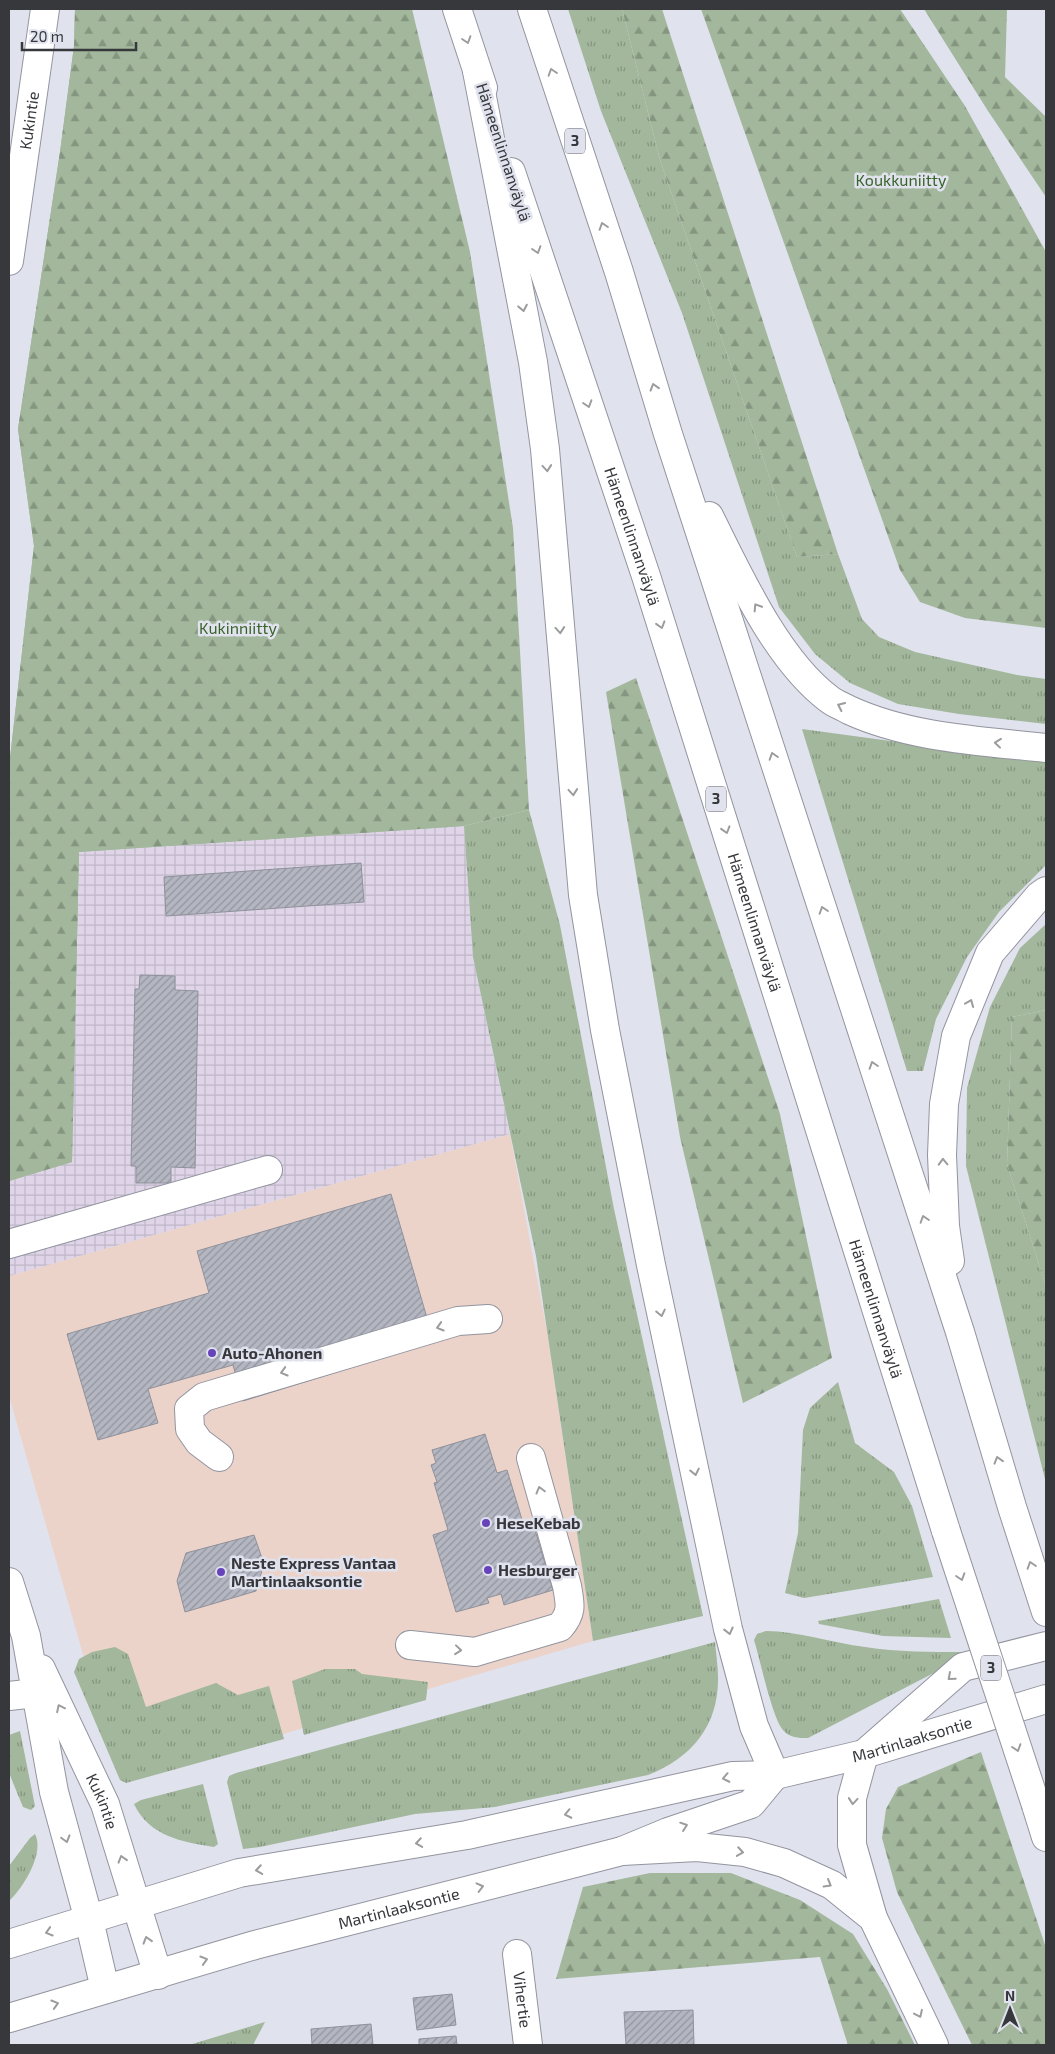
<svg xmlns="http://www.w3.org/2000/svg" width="1055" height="2054" viewBox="0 0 1055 2054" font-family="'Exo 2',sans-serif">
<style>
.commercial{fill:#ecd3ca}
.industrial{fill:url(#industrial-grid)}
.grass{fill:url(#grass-tufts)}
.forest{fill:url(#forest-firs)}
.building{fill:url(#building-hatch);stroke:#8f919b}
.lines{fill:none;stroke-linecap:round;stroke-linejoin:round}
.minor-casing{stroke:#92949f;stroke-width:30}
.major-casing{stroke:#92949f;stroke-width:30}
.highway-casing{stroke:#92949f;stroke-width:30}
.minor{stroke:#fff;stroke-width:28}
.major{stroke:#fff;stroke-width:28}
.highway{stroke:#fff;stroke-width:28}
.highway-bridge-casing{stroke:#92949f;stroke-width:30;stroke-linecap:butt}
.highway-bridge{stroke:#fff;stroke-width:28}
.oneway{stroke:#9b9c9e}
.poi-dot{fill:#6642bb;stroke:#e0e2ee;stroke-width:2}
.labels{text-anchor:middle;stroke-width:5;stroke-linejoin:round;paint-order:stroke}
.shield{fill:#e0e2ee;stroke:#6a6b71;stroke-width:1}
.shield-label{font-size:15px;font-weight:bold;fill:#37383c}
.street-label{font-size:16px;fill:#37383c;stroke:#e0e2ee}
.park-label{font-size:16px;fill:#396428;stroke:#e0e2ee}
.poi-label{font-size:16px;font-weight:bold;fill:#37383c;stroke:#e0e2ee;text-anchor:start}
</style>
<defs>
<pattern id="industrial-grid" width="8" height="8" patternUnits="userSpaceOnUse" patternTransform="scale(1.25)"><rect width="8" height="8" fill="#dfd4e8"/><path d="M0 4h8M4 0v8" fill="none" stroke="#c0b7c8"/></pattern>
<pattern id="grass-tufts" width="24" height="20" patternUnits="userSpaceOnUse" patternTransform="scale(1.25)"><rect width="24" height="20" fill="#a2b79b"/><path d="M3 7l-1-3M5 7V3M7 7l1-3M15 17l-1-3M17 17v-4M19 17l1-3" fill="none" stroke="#859680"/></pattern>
<pattern id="forest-firs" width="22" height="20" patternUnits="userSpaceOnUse" patternTransform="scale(1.25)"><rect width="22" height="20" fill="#a2b79b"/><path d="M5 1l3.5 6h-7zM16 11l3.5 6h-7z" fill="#859680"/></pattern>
<pattern id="building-hatch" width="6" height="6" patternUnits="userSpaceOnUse" patternTransform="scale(1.25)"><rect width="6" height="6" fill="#b4b6c1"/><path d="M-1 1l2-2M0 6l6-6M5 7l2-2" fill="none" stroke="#93959e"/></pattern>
</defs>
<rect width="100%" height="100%" fill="#e0e2ee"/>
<path class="commercial" d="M510,1134L547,1332L593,1641L445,1684L164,1771L109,1745L9,1396V1276Z"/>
<path class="industrial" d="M464,826L473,957L510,1134L9,1276V1181L72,1162L79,852Z"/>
<g class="grass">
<path d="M75,9L464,826L529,810L560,925L614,1209L703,1616L593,1641L536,1256L473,957L464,826L79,852L72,1162L9,1181V767L34,546L18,429L60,152L74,46Z"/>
<path d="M568,9H622L660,160L797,557L838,554L862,619L879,637L915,652L1017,675L1046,679V724L959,714L898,704L850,683L815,654L779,607L682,313L601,111Z"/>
<path d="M802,729L1046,762V865L999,912L967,957L936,1019L923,1071H907Z"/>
<path d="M1046,924V1010L1012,1017L1007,1164L1046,1286V1483L966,1166L967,1088L990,1007L1020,948Z"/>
<path d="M838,1382L855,1443L894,1472L912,1506L933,1577L804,1598L785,1593L798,1533L803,1430L810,1408Z"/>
<path d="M939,1599L951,1638L883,1636L819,1624L818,1621Z"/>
<path d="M766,1631C797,1631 833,1643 865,1647C898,1652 931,1652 965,1652L964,1657L955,1662L808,1738C798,1738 790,1738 783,1730C772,1717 760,1659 754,1640L757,1634Z"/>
<path d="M715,1642C716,1654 718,1666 718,1677C719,1725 692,1758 648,1775L495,1807L415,1814L260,1847L243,1849L227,1782L229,1776L236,1773Z"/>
<path d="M115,1647L128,1654L146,1707L216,1683L238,1695L269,1686L284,1739L126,1783L120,1780L74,1672L79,1659L92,1652Z"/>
<path d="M325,1669H355L362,1674L428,1682L426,1700L304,1735L292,1681Z"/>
<path d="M20,1731L35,1806L31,1810L23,1807L9,1773V1735Z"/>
<path d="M203,1784L218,1844L214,1847C182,1842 149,1836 134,1804L141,1800Z"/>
<path d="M35,1834C45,1853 23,1888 9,1901V1866L30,1838Z"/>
<path d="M265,2022L253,2045H189Z"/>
</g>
<g class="forest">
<path d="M75,9H412L470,252L513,528L529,810L464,826L79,852L72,1162L9,1181V767L34,546L18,429L60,152L74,46Z"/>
<path d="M622,9H662L838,554L797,557L660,160Z"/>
<path d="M701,9H900L965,106L1046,252V628L965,618L920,602L900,570Z"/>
<path d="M924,9H1007L1005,77L1046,117V197L988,111Z"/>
<path d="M636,678L780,1114L832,1358L743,1403L680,1137L606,692Z"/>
<path d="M1046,1010V1286L1007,1164L1012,1017Z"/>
<path d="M981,1752L1046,1948V2045H972L897,1892L882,1838L886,1809L898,1787Z"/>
<path d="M650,1873H731L800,1900L853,1934L887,1989L915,2045H848L820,1957L556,1979L583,1887Z"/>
</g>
<g class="building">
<path d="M361,863L364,902L166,916L164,877Z"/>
<path d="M140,975L175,976V990L198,991L195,1168L171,1167V1183H136V1166H131L135,989H139Z"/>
<path d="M391,1194L434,1342L243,1401L233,1365L148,1389L158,1423L98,1440L67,1334L209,1293L197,1251Z"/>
<path d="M485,1434L497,1473L507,1470L523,1523L532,1520L553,1590L504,1605L501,1594L487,1598L489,1603L456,1612L433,1535L448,1530L434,1483L437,1482L431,1465L436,1463L432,1450Z"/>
<path d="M254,1535L264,1564L256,1591L185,1612L177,1581L186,1553Z"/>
<path d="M452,1994L456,2025L417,2030L413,1998Z"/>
<path d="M693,2010L694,2045H626L624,2012Z"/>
<path d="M371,2024L373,2045H312L311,2029Z"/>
<path d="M456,2036L457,2045H419V2039Z"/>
</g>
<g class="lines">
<g class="minor-casing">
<g id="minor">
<path id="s1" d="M9,261L45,9"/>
<path d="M9,1244L268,1170"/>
<path d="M219,1457L199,1442L190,1429L189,1409L204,1397L458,1321L488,1319"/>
<path d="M9,1582L26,1636L54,1792L89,1920L105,1989"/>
<path d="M410,1645L475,1652L560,1627C573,1612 570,1604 567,1586L531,1458"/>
<path id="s2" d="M41,1669L105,1804L158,1975"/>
<path d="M9,1696L36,1693"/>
<path d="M864,1754L963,1667L1046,1646"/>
<path id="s3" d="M517,1954L528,2045"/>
</g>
</g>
<g class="major-casing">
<g id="major">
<path id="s4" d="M9,1944L239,1873L467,1835L733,1776L775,1775L864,1754L1046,1699"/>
<path id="s5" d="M9,2018L255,1945L622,1851L668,1832L751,1804L775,1775"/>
</g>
</g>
<g class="highway-casing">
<g id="highway">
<path d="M457,9L483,88"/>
<path d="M532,9L619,272L668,434L960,1332L1012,1507L1046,1612"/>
<path d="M477,71L533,362L545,449L583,895L605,1030L651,1265L728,1629L754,1726L775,1775"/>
<path id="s6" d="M511,172L646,576L946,1531"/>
<path d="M709,516C738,574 776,659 829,699C835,704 842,706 849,710C910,738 981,741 1046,748"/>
<path d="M950,1261L945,1226L942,1155L944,1104L956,1036L990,953L1039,896L1046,891"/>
<path d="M864,1754L852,1798V1845L873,1918"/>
<path d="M1036,1805L1046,1837"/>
<path d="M622,1851L697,1847L745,1852L784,1863L832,1885L873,1918L934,2045"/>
</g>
</g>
<use href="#minor" class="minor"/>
<use href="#major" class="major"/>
<use href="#highway" class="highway"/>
<g class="highway-bridge-casing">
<path id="highway-bridge" d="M946,1531L1036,1805"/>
</g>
<use href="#highway-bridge" class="highway-bridge"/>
</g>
<defs><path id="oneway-chevron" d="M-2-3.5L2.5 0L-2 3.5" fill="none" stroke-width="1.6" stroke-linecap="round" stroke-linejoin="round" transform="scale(1.25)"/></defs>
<g class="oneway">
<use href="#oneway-chevron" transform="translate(467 40) rotate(72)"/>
<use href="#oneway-chevron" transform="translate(552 72) rotate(-108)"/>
<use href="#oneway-chevron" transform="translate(603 226) rotate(-108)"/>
<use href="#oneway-chevron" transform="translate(537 250) rotate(72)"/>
<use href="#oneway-chevron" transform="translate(523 308) rotate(79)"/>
<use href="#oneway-chevron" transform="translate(654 387) rotate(-107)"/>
<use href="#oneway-chevron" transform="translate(588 404) rotate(72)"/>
<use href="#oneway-chevron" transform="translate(547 468) rotate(85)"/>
<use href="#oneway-chevron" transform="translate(757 607) rotate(-122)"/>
<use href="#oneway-chevron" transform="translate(661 625) rotate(73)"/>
<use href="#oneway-chevron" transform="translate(560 630) rotate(85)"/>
<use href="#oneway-chevron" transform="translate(841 706) rotate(-155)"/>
<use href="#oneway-chevron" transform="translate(998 743) rotate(-174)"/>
<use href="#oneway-chevron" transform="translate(773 756) rotate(-108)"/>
<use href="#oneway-chevron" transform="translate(573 792) rotate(85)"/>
<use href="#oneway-chevron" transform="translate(726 830) rotate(73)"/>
<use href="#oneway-chevron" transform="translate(823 910) rotate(-108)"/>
<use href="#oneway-chevron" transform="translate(970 1003) rotate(-68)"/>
<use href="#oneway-chevron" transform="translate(873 1065) rotate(-108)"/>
<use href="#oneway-chevron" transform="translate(943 1162) rotate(-92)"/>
<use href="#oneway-chevron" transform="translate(924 1219) rotate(-108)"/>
<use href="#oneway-chevron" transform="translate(661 1313) rotate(78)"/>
<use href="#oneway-chevron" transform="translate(440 1327) rotate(163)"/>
<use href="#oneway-chevron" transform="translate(284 1372) rotate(164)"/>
<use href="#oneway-chevron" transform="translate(998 1460) rotate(-107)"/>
<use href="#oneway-chevron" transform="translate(695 1472) rotate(78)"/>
<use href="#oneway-chevron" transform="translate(540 1490) rotate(-105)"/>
<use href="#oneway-chevron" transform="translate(1031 1565) rotate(-108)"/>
<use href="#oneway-chevron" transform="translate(961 1577) rotate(72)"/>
<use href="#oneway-chevron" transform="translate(729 1631) rotate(76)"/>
<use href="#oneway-chevron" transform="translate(458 1650) rotate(6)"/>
<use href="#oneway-chevron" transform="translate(951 1677) rotate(139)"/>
<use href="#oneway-chevron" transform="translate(60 1708) rotate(-116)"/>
<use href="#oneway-chevron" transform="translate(1017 1748) rotate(72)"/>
<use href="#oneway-chevron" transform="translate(726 1778) rotate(168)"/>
<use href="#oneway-chevron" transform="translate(853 1801) rotate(95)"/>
<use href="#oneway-chevron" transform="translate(568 1814) rotate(168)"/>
<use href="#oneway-chevron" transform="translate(684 1826) rotate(-19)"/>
<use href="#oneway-chevron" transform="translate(66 1839) rotate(74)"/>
<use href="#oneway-chevron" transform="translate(419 1843) rotate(171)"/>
<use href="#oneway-chevron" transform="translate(740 1852) rotate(9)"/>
<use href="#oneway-chevron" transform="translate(122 1859) rotate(-107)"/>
<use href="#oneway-chevron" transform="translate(259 1870) rotate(171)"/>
<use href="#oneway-chevron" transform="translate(828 1884) rotate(30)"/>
<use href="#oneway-chevron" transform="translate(480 1887) rotate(-14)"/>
<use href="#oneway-chevron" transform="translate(49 1932) rotate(163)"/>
<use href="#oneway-chevron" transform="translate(147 1940) rotate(-107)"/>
<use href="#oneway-chevron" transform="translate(204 1960) rotate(-17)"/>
<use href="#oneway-chevron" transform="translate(55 2004) rotate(-17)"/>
<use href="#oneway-chevron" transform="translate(919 2014) rotate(65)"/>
</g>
<g class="poi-dot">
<circle cx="212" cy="1353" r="5"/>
<circle cx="486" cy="1523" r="5"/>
<circle cx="488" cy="1570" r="5"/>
<circle cx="221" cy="1572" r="5"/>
</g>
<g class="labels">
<g class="shield">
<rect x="565" y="128.5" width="20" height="25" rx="4"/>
<rect x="706" y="786.5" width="20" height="25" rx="4"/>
<rect x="981" y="1655.5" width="20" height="25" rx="4"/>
</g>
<g class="shield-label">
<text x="575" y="146">3</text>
<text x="716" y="804">3</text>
<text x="991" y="1673">3</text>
</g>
<g class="street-label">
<text dy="6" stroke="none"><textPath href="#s1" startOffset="142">Kukintie</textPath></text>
<text transform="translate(504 152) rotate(72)" y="6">Hämeenlinnanväylä</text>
<text dy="6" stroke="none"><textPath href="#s6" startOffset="384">Hämeenlinnanväylä</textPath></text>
<text dy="6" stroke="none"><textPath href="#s6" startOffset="789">Hämeenlinnanväylä</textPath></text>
<text dy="6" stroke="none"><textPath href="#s6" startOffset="1194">Hämeenlinnanväylä</textPath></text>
<text dy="6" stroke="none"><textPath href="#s4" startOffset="928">Martinlaaksontie</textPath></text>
<text dy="6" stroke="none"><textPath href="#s2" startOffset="146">Kukintie</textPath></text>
<text dy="6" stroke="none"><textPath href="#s5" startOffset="405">Martinlaaksontie</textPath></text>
<text dy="6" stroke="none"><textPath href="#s3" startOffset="46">Vihertie</textPath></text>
</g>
<g class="park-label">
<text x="901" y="186">Koukkuniitty</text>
<text x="238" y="634">Kukinniitty</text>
</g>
<g class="poi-label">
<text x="222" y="1359">Auto-Ahonen</text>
<text x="496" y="1529">HeseKebab</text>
<text x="231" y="1569">Neste Express Vantaa<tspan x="231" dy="18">Martinlaaksontie</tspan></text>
<text x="498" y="1576">Hesburger</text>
</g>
</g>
<rect width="1055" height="2054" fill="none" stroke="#37383c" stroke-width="20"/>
<g transform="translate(1010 2009)" stroke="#e0e2ee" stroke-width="4" paint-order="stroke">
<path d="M0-4L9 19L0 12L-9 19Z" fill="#37383c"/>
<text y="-8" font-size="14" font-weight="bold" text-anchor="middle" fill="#37383c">N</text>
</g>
<path d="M22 42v8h114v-8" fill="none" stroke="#37383c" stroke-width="2.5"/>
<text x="30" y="42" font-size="15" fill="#37383c" stroke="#e0e2ee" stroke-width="4" paint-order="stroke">20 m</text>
</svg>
